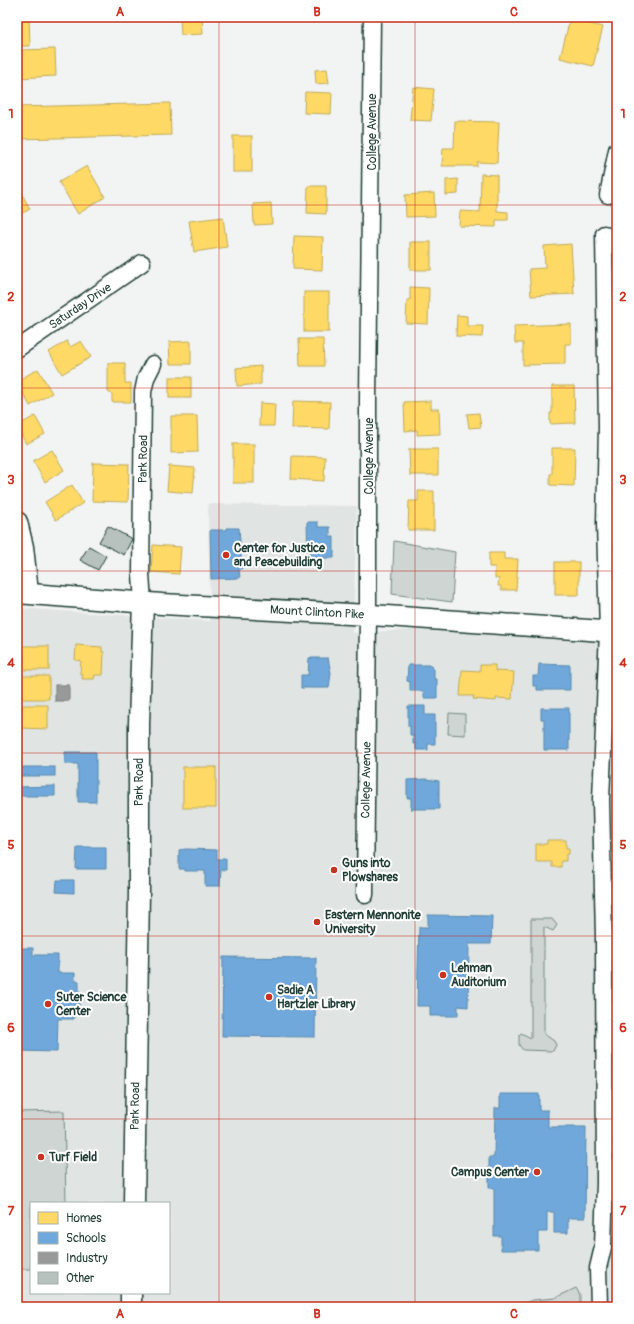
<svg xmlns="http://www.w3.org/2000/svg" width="634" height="1324" viewBox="0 0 634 1324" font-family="Pangolin,sans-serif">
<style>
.built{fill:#e0e4e3;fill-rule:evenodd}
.green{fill:#ced5d3;stroke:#768984}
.homes{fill:#ffd966;stroke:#bcaa57}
.schools{fill:#6fa8dc;stroke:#5788aa}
.industry{fill:#999;stroke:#747d7b}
.building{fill:#b7c1bd;stroke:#1f3d34}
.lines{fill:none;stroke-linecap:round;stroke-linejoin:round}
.minor-casing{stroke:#1f3d34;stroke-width:19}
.tertiary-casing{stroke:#1f3d34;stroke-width:23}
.minor{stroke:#fff;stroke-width:16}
.tertiary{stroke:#fff;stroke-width:20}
.grid{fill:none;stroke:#c8321e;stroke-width:1;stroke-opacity:0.55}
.poi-dot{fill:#c8321e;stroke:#fff;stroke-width:1.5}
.labels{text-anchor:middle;stroke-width:4;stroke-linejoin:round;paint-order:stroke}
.street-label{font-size:12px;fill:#1f3d34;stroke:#fff}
.poi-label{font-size:12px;font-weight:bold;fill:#1f3d34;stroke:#fff;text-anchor:start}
.neatline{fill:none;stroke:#c8321e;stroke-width:1.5}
.grid-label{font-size:13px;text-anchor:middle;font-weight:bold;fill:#c8321e}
</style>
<rect width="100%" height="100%" fill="#f2f3f3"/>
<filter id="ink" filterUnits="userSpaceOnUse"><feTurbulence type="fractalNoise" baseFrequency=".025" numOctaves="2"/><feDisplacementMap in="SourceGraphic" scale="8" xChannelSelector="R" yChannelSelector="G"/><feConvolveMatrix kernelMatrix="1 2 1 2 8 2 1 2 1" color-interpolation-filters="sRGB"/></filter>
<g filter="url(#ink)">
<path class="built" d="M208,504L357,506L353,633L449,628L617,640V1307H17V608L210,621ZM31,1203H169V1293H31Z"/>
<g class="green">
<path d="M394,541L455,552L452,602L392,594Z"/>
<path d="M449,713L465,714V735L448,734Z"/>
<path d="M613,869H617V927H615L611,923Z"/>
<path d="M531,919H552L557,925L553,931L544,927V1034L554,1041L556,1045L553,1051L523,1050L519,1045V1035L521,1033L531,1038Z"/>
<path d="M64,1111L66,1203H31V1269H17V1112Z"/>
<path d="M576,1288L580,1295V1307H512L533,1300L555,1298Z"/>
</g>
<g class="homes">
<path d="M17,17H29L30,46H17Z"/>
<path d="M180,17H202L203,34L181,35Z"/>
<path d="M570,19L603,27L593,66L560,58Z"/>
<path d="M55,49L56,76L17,78V50Z"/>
<path d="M327,69L329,83L316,84L315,70Z"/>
<path d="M413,87L434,89L431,121L410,120Z"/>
<path d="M305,92L332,93L331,114L304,113Z"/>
<path d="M170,103L171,135L17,139V107Z"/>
<path d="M455,121L499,122L497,163L477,162V166H442L443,148H454Z"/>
<rect x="233" y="136" width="19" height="36"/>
<path d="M87,166L105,197L78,214L59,182Z"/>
<path d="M481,174L497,175V211L508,212V220H496V227L459,226L460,211L480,212Z"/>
<path d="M458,179V194L446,195V180Z"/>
<path d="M17,185L30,209L17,216Z"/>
<path d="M308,186H326V214L307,213Z"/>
<path d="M434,193L435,216L406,217L405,195Z"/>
<path d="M271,203L272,224L254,225L253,204Z"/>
<path d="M223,217L227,247L194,252L189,221Z"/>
<path d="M294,236L323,237L322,270L293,269Z"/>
<rect x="410" y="242" width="21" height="28"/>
<path d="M571,244L574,294L531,296L529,269L545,268L544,246Z"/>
<path d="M410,287L429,288L428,324L406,323L407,300H410Z"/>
<rect x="304" y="292" width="25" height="40"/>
<path d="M457,315L467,316V326H483L482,337L456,336Z"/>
<path d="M571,324V344H565V364L523,365V343H515L514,326Z"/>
<path d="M299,339H323L324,366H300Z"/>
<path d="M67,341L70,347L81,341L91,357L62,374L49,352Z"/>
<path d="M191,341V364H170L169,342Z"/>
<path d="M108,363H125V383H131V402H112V394L108,392Z"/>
<path d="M261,366V384L237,386L236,368Z"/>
<path d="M38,369L52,393L30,406L17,381Z"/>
<rect x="169" y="377" width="22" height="21"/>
<path d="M552,386H574L575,423L550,424V413H552Z"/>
<path d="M293,401L330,402L329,429L292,428Z"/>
<path d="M431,401V409H439L440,434L417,435V430L405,431L404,402Z"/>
<path d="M260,403L275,404L274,426H259Z"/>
<path d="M479,413L481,427L469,428L467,414Z"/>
<path d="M35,416L45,434L26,444L17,426Z"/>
<path d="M171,416H197L198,452L171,453Z"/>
<rect x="233" y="444" width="21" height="39"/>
<path d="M552,448H575L574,486L550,485V474H552Z"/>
<path d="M409,449H438V475H410Z"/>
<path d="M52,450L64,470L45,482L33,461Z"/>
<path d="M292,456L325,457L324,481L291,479Z"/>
<path d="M93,463L129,464L128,502L92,501Z"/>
<path d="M169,466L195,468L193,493L167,491Z"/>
<path d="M72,485L83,503L56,520L45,502Z"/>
<path d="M418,491H434V530H408L409,501H418Z"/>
<path d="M153,545L181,547L179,574L151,572Z"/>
<path d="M489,553H504V559H518L516,590H501V586H498L499,579L495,578V567H489Z"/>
<rect x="555" y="562" width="24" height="33"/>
<path d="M76,645L102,647V652H104L103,675H95L94,679H82L83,674H80L81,661L75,660Z"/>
<rect x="22" y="646" width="27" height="24"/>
<path d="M480,665H495V671L514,672L512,699L496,698V701L473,699L474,696H460L462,670L480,671Z"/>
<path d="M22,676H49V699H21Z"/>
<path d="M22,705H48V729L21,728Z"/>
<rect x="183" y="767" width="33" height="41"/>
<path d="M547,840H566V848H569V854H566V861H561V867H552V862H536V844H547Z"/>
</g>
<g class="schools">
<path d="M307,522H318V527H330V537H334V558H308Z"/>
<path d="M226,528H239L242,569H239L240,578L211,579L210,530H226Z"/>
<path d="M309,658H328L331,673L329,688H301V675H308Z"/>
<path d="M539,664L570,665V690H537V686H533V676H538Z"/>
<path d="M408,665H432V669H434V679H437V698H424V691H410V682L407,681Z"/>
<path d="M408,706H425V715H435V744H428V750H416V744H413V735H410V726H408Z"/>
<path d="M541,708H569V750H544V719H541Z"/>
<path d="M65,752H96V802H78V764H65Z"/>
<rect x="17" y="767" width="38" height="9"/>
<path d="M426,779L439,781V809H411V798H407V780Z"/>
<path d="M55,786V796H17V787Z"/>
<path d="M77,847H106V869H76Z"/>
<path d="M186,849L217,850V859H226V870H221L220,886H205V871H185V869H179V850Z"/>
<path d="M57,880H74V893L56,892Z"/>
<path d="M428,915L492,916L491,944H469L468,1007L458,1006V1016H430V1006H417L419,927H428Z"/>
<path d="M17,948H33V955H58V973H75V981H79V1012H74V1019H58L57,1052L17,1051Z"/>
<path d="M223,957L316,958L315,1037L222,1036Z"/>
<path d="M500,1094H539V1110H548V1127H586L585,1218H568V1233H554V1212H547V1232H538V1250H501V1236H494V1188H489V1157H494L495,1108H500Z"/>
</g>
<rect class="industry" x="55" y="685" width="14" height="16"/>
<g class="building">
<path d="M108,526L132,539L124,555L99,542Z"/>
<path d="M89,546L106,556L98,570L80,560Z"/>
</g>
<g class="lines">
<g class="minor-casing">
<g id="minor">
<path d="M608,195L617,150"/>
<path d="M17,349L142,263"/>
<path d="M143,602L141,574L143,392L146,378L153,364"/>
<path d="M365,895L368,615V400L372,17"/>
<path d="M599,1307L598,1268L603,1247L605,1182L604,938L601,800L608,631L605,523L607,427L604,234"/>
</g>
</g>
<g class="tertiary-casing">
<g id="tertiary">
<path d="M17,522L23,547L28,592"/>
<path d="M17,593L162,604L387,616L617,632"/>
<path d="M134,1203L139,892V724L143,602"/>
<path d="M131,1307V1293"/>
</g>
</g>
<use href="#minor" class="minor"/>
<use href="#tertiary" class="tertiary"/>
</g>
</g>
<path class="grid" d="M219,17V1307M415,17V1307M17,205H617M17,388H617M17,571H617M17,753H617M17,936H617M17,1119H617"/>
<g class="poi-dot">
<circle cx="226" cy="555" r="4"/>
<circle cx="334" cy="870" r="4"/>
<circle cx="317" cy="922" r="4"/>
<circle cx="443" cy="975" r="4"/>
<circle cx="269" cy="997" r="4"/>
<circle cx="48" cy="1004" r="4"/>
<circle cx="41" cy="1157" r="4"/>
<circle cx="537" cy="1172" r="4"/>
</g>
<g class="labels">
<g class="street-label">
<text transform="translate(372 132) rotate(-90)" y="4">College Avenue</text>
<text transform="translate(80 306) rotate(-34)" y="4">Saturday Drive</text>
<text transform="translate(369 456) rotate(-90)" y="4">College Avenue</text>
<text transform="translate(143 459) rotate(-89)" y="4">Park Road</text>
<text transform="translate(317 612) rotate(3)" y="4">Mount Clinton Pike</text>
<text transform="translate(366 780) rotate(-89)" y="4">College Avenue</text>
<text transform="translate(139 782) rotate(-90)" y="4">Park Road</text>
<text transform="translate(135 1106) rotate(-89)" y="4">Park Road</text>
</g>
<g class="poi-label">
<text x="234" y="552">Center for Justice<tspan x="234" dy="14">and Peacebuilding</tspan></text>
<text x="342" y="867">Guns into<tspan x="342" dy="14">Plowshares</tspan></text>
<text x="325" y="919">Eastern Mennonite<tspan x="325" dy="14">University</tspan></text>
<text x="451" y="972">Lehman<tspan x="451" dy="14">Auditorium</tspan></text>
<text x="277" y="994">Sadie A<tspan x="277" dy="14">Hartzler Library</tspan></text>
<text x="56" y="1001">Suter Science<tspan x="56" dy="14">Center</tspan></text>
<text x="49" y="1161">Turf Field</text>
<text x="529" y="1176" text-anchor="end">Campus Center</text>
</g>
</g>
<rect width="634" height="1324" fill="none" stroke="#fff" stroke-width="44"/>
<rect x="30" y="1202" width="140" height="92" fill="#ffffff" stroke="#a5b1ae"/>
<rect x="38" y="1212" width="20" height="12" fill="#ffd966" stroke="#a5b1ae"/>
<text x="66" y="1222" font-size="12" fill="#1f3d34">Homes</text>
<rect x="38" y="1232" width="20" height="12" fill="#6fa8dc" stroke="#a5b1ae"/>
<text x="66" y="1242" font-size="12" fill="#1f3d34">Schools</text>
<rect x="38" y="1252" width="20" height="12" fill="#999999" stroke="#a5b1ae"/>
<text x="66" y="1262" font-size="12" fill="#1f3d34">Industry</text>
<rect x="38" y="1272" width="20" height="12" fill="#b7c1bd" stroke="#a5b1ae"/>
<text x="66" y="1282" font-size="12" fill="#1f3d34">Other</text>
<rect x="22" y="22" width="590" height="1280" class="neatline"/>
<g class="grid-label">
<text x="120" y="16">A</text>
<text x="317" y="16">B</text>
<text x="514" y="16">C</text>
<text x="11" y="118">1</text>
<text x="623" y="118">1</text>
<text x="11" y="301">2</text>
<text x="623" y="301">2</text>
<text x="11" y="484">3</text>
<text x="623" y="484">3</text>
<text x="11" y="667">4</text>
<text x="623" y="667">4</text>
<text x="11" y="849">5</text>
<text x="623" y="849">5</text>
<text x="11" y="1032">6</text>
<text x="623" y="1032">6</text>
<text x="11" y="1215">7</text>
<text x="623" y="1215">7</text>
<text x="120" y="1318">A</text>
<text x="317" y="1318">B</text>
<text x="514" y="1318">C</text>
</g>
</svg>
